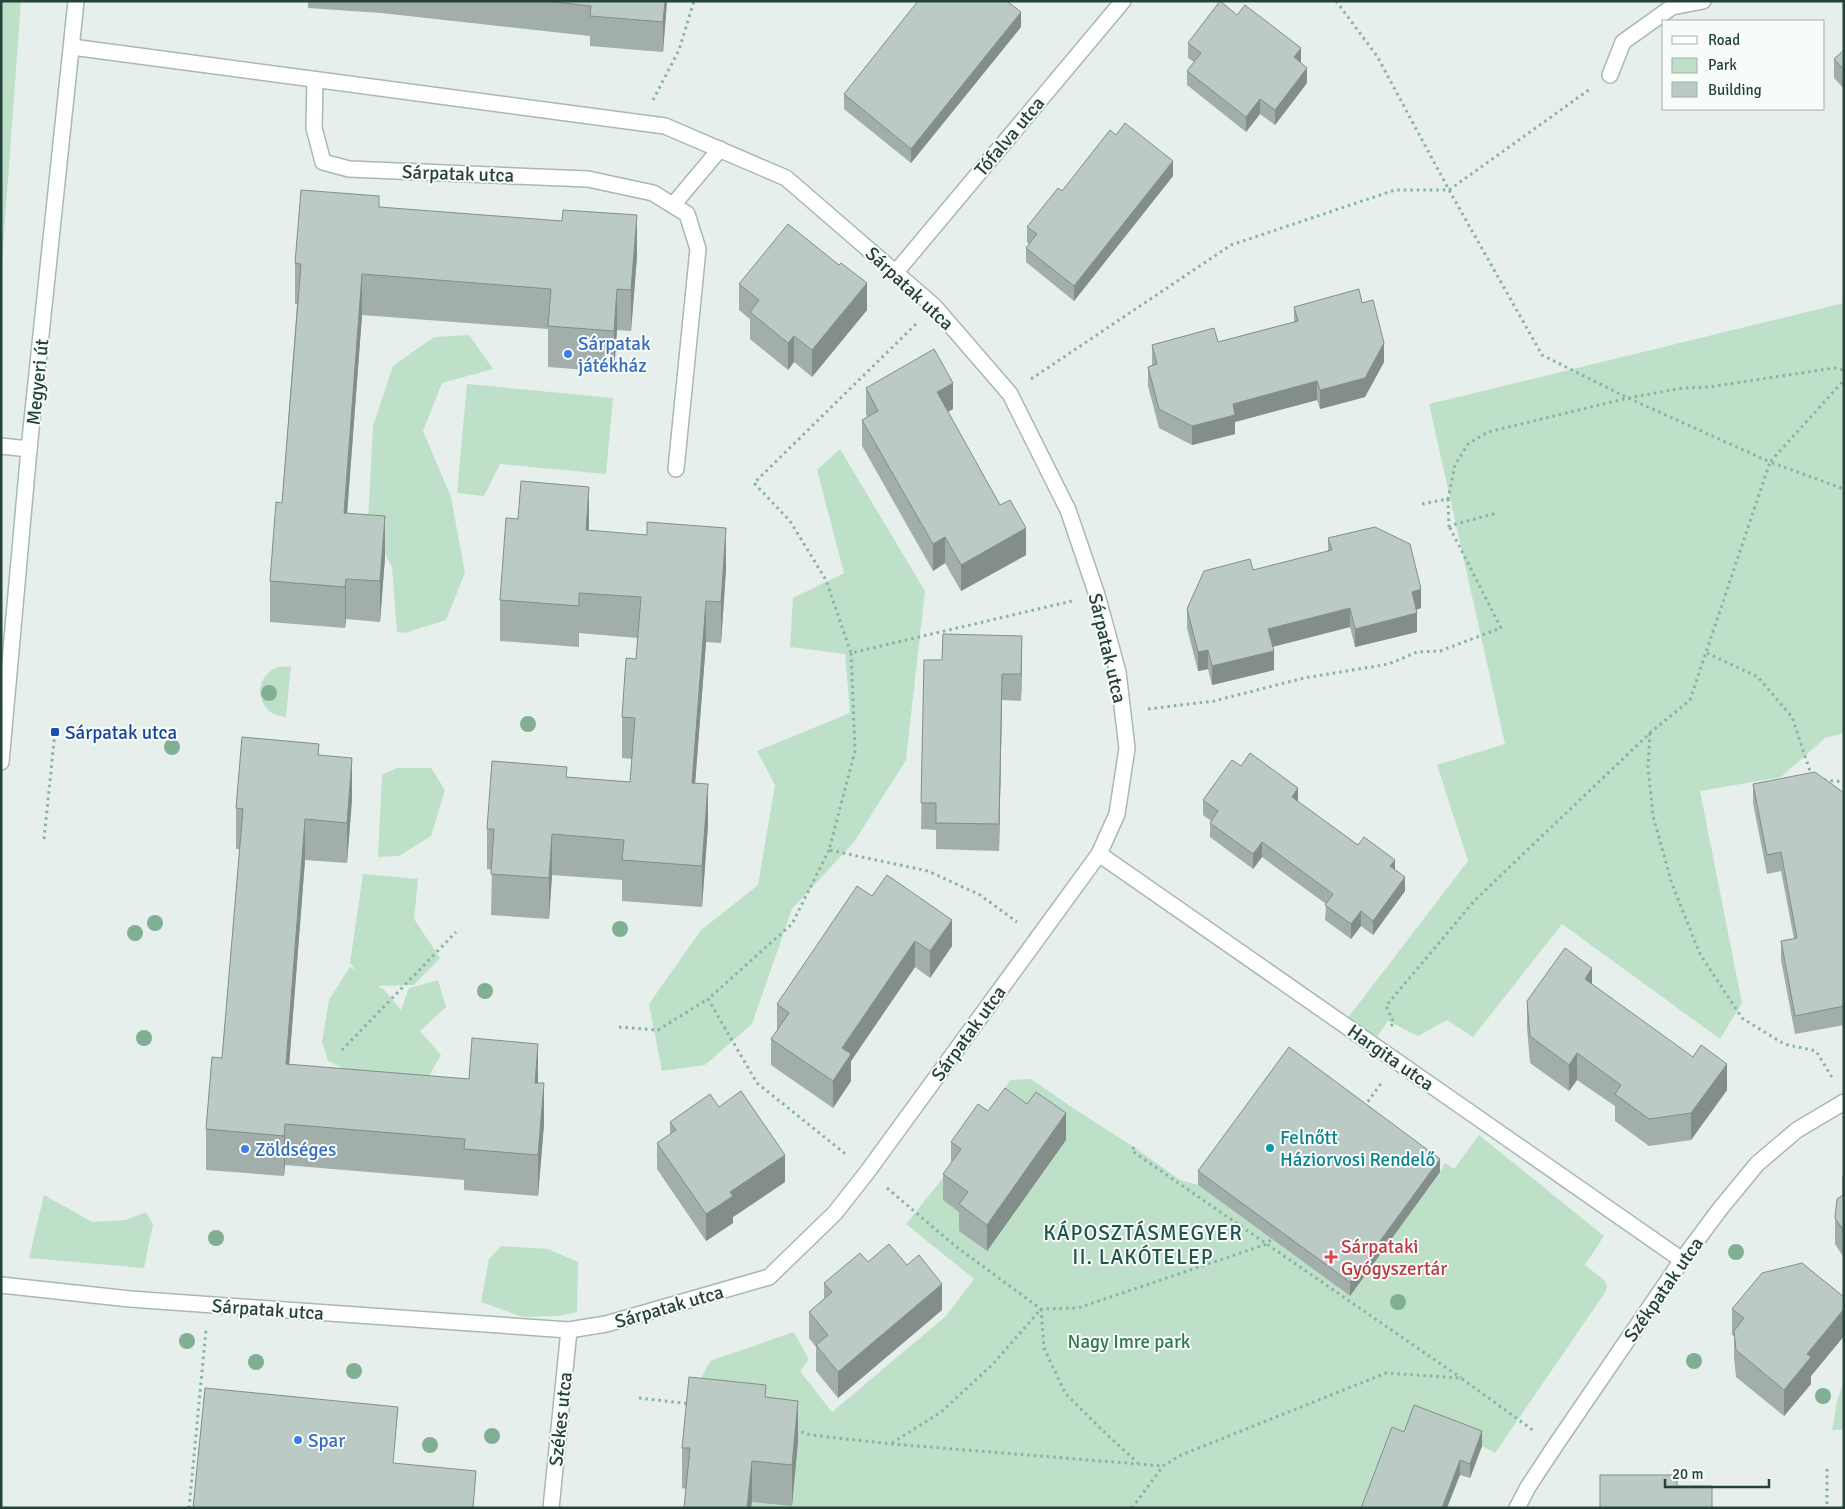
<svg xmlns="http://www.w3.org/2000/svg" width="1845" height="1509" viewBox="0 0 1845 1509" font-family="Signika,sans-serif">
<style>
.green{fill:#bfe0c8}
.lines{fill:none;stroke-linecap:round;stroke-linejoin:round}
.lane-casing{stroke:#a8b8b2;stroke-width:18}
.street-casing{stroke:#a8b8b2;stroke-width:18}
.secondary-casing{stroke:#a4bbb3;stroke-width:18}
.path{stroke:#86b3a5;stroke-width:3;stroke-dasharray:2.5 4;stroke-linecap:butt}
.lane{stroke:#fff;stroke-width:15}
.street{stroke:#fff;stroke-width:15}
.secondary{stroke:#fff;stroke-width:15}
.tree{fill:#80af93}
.wall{fill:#a1aea9}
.shaded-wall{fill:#838d89}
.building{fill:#bbcac4;stroke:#838d89}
.shop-dot{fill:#3f7fe0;stroke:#f7fbf9;stroke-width:2}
.transit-dot{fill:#1a4fb4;stroke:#f7fbf9;stroke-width:2}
.culture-dot{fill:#0f9aa8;stroke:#f7fbf9;stroke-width:2}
.health-dot{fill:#e0444e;stroke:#f7fbf9;stroke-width:2}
.labels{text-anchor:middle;stroke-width:4;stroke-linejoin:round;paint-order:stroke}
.street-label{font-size:19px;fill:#24423a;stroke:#f7fbf9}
.shop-label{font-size:19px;fill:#366cbe;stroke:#f7fbf9;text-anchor:start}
.transit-label{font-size:19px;fill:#164399;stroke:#f7fbf9;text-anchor:start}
.culture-label{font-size:19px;fill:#0d838f;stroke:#f7fbf9;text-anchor:start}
.health-label{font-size:19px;fill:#be3a42;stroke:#f7fbf9;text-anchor:start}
.park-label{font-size:19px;fill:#2d7a4b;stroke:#f7fbf9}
.quarter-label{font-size:21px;letter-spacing:1px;fill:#1f5548;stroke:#f7fbf9}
</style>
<rect width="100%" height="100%" fill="#e6efeb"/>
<g class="green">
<path d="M1,1H21L1,275Z"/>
<path d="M1844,303V733L1825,738L1781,777L1700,791L1742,1003L1720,1039L1562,924L1473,1037L1447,1020L1418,1036L1388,1021L1376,1038L1347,1019L1468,861L1437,765L1505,744L1429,404Z"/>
<path d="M469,335L493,369L442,383L423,431L451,497L465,573L446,620L405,633L397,632L392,567L368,522L373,426L393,366L434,337Z"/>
<path d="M467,384L613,398L606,474L500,464L484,496L457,493Z"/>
<path d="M840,449L925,591L906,760L854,842L792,909L752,1024L705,1065L662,1071L649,1004L701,930L758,885L775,785L757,751L850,713L845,654L790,647L793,598L844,573L817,470Z"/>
<path d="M291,666L286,717C281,716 274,715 271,712C255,699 257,678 275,668C279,666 285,667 291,666Z"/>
<path d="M397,768H431L445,790L431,836L399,856L378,857L382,775Z"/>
<path d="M363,874L418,879L414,919L440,958L414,985L378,986L384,990L401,1010L409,988L438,980L446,1007L420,1031L441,1055L424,1084L360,1077L328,1061L322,1042L329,1000L350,967L355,970L350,963Z"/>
<path d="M1031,1079L1070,1106L1134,1147L1180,1180L1198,1185L1350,1296L1440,1172L1445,1163L1454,1169L1479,1135L1604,1236L1585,1265L1605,1281L1607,1287L1604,1294L1495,1453L1482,1446L1379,1508H751L698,1384L710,1361L794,1332L809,1360L800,1371L832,1412L946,1316L974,1279L906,1224L951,1168L978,1131L1010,1080Z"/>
<path d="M44,1195L92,1222L126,1220L146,1212L153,1224L144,1268L29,1258Z"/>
<path d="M501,1246L548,1249L578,1262L577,1312L559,1316L523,1317L481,1302L489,1259Z"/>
<path d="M1844,1381V1430H1832L1837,1401Z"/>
</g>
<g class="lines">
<g class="lane-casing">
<path id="lane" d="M1610,75L1623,42L1672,7L1703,1"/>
</g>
<g class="street-casing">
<g id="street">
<path d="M315,80L314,128L323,162L349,169L588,179L653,193L687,214L698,249L676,469"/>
<path d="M673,205L720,149"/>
<path d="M896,272L1123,1"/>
<path d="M1,446L29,449"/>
<path d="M1099,854L1682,1260"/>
<path d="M1,1285L130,1299L569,1330L606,1324L769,1277L835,1213L868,1171L1099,854L1117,814L1127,748L1118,672L1097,595L1068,510L1010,394L934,306L786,178L665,126L72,47"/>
<path d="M551,1508L569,1330"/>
<path d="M1517,1508L1528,1487L1555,1446L1682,1260L1720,1209L1757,1164L1797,1130L1844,1102"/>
</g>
</g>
<g class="secondary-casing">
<path id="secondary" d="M1,762L29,449L76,1"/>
</g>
<g class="path">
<path d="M1336,1L1377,56L1449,190L1542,355L1628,398L1770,462L1844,380"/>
<path d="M653,100L679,50L694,1"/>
<path d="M916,324L754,483L790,521L826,580L851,653L1072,601"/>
<path d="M1031,379L1231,245L1395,190H1449L1590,89"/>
<path d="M1448,499L1449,526L1497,513"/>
<path d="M1422,504L1448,499L1455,465L1468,444L1488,432L1628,398L1683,388L1709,387L1834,368L1844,370"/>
<path d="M851,653L855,751L829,850L928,871L980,895L1017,922"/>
<path d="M1707,653L1758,677L1792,717L1812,777"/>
<path d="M1148,709L1214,701L1304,678L1389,664L1417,652L1440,651L1501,628L1449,526"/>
<path d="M1650,733L1648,767L1653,816L1672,884L1700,954L1742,1018L1784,1044L1816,1051L1833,1079"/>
<path d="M1824,780L1844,782"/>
<path d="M44,839L55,732"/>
<path d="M829,850L792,924L708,999L757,1083L848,1156"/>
<path d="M1391,1026L1394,1023L1386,1006L1475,900L1651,732L1690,700L1770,462L1844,489"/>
<path d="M619,1027L658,1030L708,999"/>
<path d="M342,1050L456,932"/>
<path d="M1364,1107L1382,1082"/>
<path d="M1134,1147L1132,1151L1461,1378"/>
<path d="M887,1188L954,1245L1041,1309L1078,1308L1267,1244L1272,1238"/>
<path d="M1041,1309L1044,1348L1065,1393L1101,1429L1138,1463"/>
<path d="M639,1398L690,1404"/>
<path d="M795,1430L811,1435L892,1444L1163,1466"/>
<path d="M892,1443L941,1412L993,1364L1041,1309"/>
<path d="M1827,1469V1508"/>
<path d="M189,1508L206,1330"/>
<path d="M1132,1508L1163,1466L1181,1455L1386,1373L1461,1378L1534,1431"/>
</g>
<use href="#lane" class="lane"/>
<use href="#street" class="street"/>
<use href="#secondary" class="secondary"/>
</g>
<g class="tree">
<circle cx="269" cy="693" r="8"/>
<circle cx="528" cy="724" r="8"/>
<circle cx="172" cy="747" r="8"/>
<circle cx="155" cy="923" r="8"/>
<circle cx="620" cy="929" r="8"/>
<circle cx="135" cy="933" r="8"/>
<circle cx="485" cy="991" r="8"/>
<circle cx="144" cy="1038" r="8"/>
<circle cx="216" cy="1238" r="8"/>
<circle cx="1736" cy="1252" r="8"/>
<circle cx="1398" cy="1302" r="8"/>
<circle cx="187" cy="1341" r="8"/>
<circle cx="1694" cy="1361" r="8"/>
<circle cx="256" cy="1362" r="8"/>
<circle cx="354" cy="1371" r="8"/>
<circle cx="1823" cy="1396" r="8"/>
<circle cx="492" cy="1436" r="8"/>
<circle cx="430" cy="1445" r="8"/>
</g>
<g class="wall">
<path d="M308,1H667L663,52L590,46V36L381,13L308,8Z"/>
<path d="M1021,27L911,163L844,109V94Z"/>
<path d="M1188,43L1301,63L1307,83L1275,125L1260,114L1246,132L1187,85V71L1194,62L1188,58Z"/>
<path d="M1844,50V89L1834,78V59Z"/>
<path d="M1116,135L1173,176L1074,301L1026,262V248L1029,244L1027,242V227Z"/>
<path d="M379,207L637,256L631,331L617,330L614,372L548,367V329L362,315L347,514L385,557L380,622L346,619L345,628L270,622V581L282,503L297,304H295V263Z"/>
<path d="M739,284L867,310L812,377L794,362L788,370L750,339V319L739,310Z"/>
<path d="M1362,303L1384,362L1365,397L1320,409L1317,400L1235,422V434L1192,445L1159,428L1148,386V367L1152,365V345L1218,342L1294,322V307Z"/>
<path d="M866,388L953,409L948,412L1026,555L961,591L945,563L933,571L862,446V420L867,417L866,414Z"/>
<path d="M589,531L726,569L721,643L706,642L695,783L708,825L702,907L622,901V880L552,875L549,919L491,915L492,870L487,869V829L567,777L630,782L632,759L622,758V717L636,659L638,638L579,633V647L500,641V600Z"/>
<path d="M1328,538L1421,608L1416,610L1417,632L1355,647L1350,627L1272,647L1274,670L1212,685L1208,669L1198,671L1187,628V609L1253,570L1328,551Z"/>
<path d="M924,660L1022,662L1021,701L1002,700L999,851L936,849V830L921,829Z"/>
<path d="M319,755L352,799L347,863L305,860L289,1065L469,1079L538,1083L544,1124L538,1196L464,1190V1180L285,1165L284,1176L206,1170V1129L222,1058L240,849H236V808Z"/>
<path d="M1753,784L1844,793V1025L1795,1034L1781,960V941L1794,939L1781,871L1767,874L1753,803Z"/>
<path d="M1203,800L1298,802L1358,845L1395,870L1405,891L1373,935L1361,926L1351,939L1325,920L1326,904L1262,857L1253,869L1210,837V823L1211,821L1203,815Z"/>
<path d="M872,896L952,946L930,978L915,967L851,1061V1081L833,1108L771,1065V1039L777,1031V1004Z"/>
<path d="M1592,984L1727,1090L1691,1140L1649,1146L1615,1121V1106L1577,1080L1569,1091L1530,1063L1527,1028V1001Z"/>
<path d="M719,1107L785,1182L733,1217V1223L706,1241L657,1169V1143L670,1134V1122Z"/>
<path d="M988,1111L1066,1140L987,1251L959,1231V1212L943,1200V1174L951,1163V1142Z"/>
<path d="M1198,1171L1440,1172L1350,1296L1198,1185Z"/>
<path d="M1844,1176V1258L1835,1244V1218L1842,1195V1177Z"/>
<path d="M868,1262L942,1310L838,1398L816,1371V1347L809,1338V1312L824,1299V1283Z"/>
<path d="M1844,1297V1336L1811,1376V1384L1784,1416L1736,1377L1734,1357V1336L1732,1335V1309Z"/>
<path d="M766,1397L798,1441L792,1506L752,1502L682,1488V1448Z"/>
<path d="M1404,1432L1482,1446L1470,1478L1460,1475Z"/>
</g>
<g class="shaded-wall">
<path d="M665,1H667L663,52V22Z"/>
<path d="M1021,12V27L911,163V149Z"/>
<path d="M1301,48V63L1294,57Z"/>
<path d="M1307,68V83L1275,125V110Z"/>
<path d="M1260,99V114L1246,132V117Z"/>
<path d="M1173,161V176L1074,301V286Z"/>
<path d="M637,215V256L631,331V290Z"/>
<path d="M362,274V315L344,554V513Z"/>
<path d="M867,283V310L812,377V350Z"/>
<path d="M617,289V330L614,372V331Z"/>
<path d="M794,336V362L788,370V343Z"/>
<path d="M1384,343V362L1365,397L1320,409V390Z"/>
<path d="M1317,381V400L1235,422V434L1192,445V426L1233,404Z"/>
<path d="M953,383V409L937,418V392Z"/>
<path d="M589,487V527L586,571V530Z"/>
<path d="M385,516V557L380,622V581Z"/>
<path d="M726,528V569L721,643V602Z"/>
<path d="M1026,528V555L961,591V565Z"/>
<path d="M945,537V563L933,571V544Z"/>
<path d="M346,579V619L345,628V587Z"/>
<path d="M1421,589V608L1412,611V592Z"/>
<path d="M706,601V642L692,824V783Z"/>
<path d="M1350,608V627L1268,648V629Z"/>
<path d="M1417,613V632L1355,647V629Z"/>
<path d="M1022,636V662L1021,701V674Z"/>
<path d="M1208,650V669L1198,671V652Z"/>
<path d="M1274,651V670L1212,685V666Z"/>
<path d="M1002,674V700L999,851V824Z"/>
<path d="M352,758V799L347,863V823Z"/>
<path d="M708,784V825L702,907V866Z"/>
<path d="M1298,788V803L1292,797Z"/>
<path d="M305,819V860L286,1105V1064Z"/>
<path d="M552,834V875L549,919V878Z"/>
<path d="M1262,842V857L1253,869V854Z"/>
<path d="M1395,860V874L1390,866Z"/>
<path d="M1405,877V891L1373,935V921Z"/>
<path d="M1361,911V926L1351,939V924Z"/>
<path d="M952,920V946L930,978V951Z"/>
<path d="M915,941V967L851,1061V1081L833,1108V1081L842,1048Z"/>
<path d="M1592,968V995L1585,979Z"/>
<path d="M538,1044V1084L535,1083Z"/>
<path d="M1577,1053V1080L1569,1091V1065Z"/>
<path d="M1727,1064V1090L1691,1140V1113Z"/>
<path d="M544,1083V1124L538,1196V1155Z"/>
<path d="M1066,1113V1140L987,1251V1225Z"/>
<path d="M285,1124V1165L284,1176V1136Z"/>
<path d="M785,1155V1182L733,1217V1223L706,1241V1214L730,1192Z"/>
<path d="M1440,1159V1172L1350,1296V1282Z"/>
<path d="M942,1284V1310L838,1398V1372Z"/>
<path d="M1844,1309V1336L1811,1376V1384L1784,1416V1390L1807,1354Z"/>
<path d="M798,1401V1441L792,1506V1465Z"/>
<path d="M1482,1431V1446L1470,1478V1464Z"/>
<path d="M1460,1460V1475L1447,1508H1442Z"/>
<path d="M752,1461V1502L751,1508H747Z"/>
</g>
<g class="building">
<path d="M545,1H665L663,22L590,16L591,6Z"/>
<path d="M918,1H1007L1021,12L911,149L844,94Z"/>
<path d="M1220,1L1237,15L1245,5L1301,48L1294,57L1307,68L1275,110L1260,99L1246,117L1187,71L1201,53L1188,43Z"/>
<path d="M1844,50V70L1834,59Z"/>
<path d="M1125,123L1173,161L1074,286L1026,248L1037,234L1027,227L1058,188L1062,191L1110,130L1116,135Z"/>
<path d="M301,190L379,196V207L562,221L563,210L637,215L631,290L617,289L614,331L548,326L551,289L362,274L344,513L385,516L380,581L346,579L345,587L270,581L276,502L282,503L301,264L295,263Z"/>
<path d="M788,224L839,265L841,263L867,283L812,350L794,336L788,343L750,312L759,300L739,284Z"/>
<path d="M1359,289L1362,303L1373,300L1384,343L1365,378L1320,390L1317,381L1233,404L1235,415L1192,426L1159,409L1148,367L1157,364L1152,345L1214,328L1218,342L1298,321L1294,307Z"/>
<path d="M934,349L953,383L937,392L1000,505L1010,500L1026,528L961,565L945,537L933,544L862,420L878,411L866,388Z"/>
<path d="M521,481L589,487L586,530L647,535V522L726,528L721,602L706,601L692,783L708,784L702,866L622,860L624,840L552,834L549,878L491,874L494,829H487L492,761L567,767L566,777L630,782L635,718L622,717L626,658L636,659L641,597L579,593V606L500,600L506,518L518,519Z"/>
<path d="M1375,527L1410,544L1421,589L1412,592L1417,613L1355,629L1350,608L1268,629L1274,651L1212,666L1208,650L1198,652L1187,609L1204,571L1250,559L1253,570L1332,550L1328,538Z"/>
<path d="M943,634L1022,636L1021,674H1002L999,824L936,823V803H921L924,660H942Z"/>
<path d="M242,737L319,744L318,755L352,758L347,823L305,819L286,1064L469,1079L472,1038L538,1044L535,1083H544L538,1155L464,1149L465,1139L285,1124L284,1136L206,1129L212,1057L222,1058L243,809L236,808Z"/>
<path d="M1250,753L1298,788L1292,797L1358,845L1364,837L1395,860L1390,866L1405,877L1373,921L1361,911L1351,924L1325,905L1333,894L1262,842L1253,854L1210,823L1218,811L1203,800L1232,760L1241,766Z"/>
<path d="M1815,772L1844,793V1006L1795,1016L1781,941L1797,938L1781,852L1767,855L1753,784Z"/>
<path d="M887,875L952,920L930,951L915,941L842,1048L851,1054L833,1081L771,1039L789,1013L777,1004L857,886L872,896Z"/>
<path d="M1565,948L1592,968L1585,979L1693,1057L1701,1045L1727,1064L1691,1113L1649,1119L1615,1094L1621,1085L1577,1053L1569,1065L1530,1036L1527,1001Z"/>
<path d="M1289,1047L1440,1159L1350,1282L1198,1171Z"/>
<path d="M1005,1088L1027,1104L1036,1092L1066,1113L987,1225L959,1204L968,1192L943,1174L961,1149L951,1142L978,1104L988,1111Z"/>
<path d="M741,1091L785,1155L730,1192L733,1196L706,1214L657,1143L676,1130L670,1122L710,1094L719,1107Z"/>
<path d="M1844,1194V1231L1835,1218L1837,1199Z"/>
<path d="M889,1244L907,1265L919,1255L942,1284L838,1372L816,1345L828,1335L809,1312L832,1292L824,1283L860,1253L868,1262Z"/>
<path d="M1802,1263L1844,1297V1309L1807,1354L1811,1357L1784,1390L1736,1350L1734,1331L1744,1318L1732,1309L1762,1273Z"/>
<path d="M689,1377L766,1385L765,1397L798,1401L792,1465L752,1461L747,1508H684L690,1448H682Z"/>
<path d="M205,1388L398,1407L393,1463L476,1471L473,1508H193Z"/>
<path d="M1414,1405L1482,1431L1470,1464L1460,1460L1442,1508H1361L1392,1427L1404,1432Z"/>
<path d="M1600,1475H1677V1486H1712V1508H1600Z"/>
</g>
<g class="shop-dot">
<circle cx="568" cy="354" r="5"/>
<circle cx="245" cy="1149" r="5"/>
<circle cx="298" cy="1440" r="5"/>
</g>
<rect class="transit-dot" x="50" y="727" width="10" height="10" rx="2.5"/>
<circle class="culture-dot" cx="1270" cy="1148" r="5"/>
<path class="health-dot" d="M1328.5 1249.5h5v5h5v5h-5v5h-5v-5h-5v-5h5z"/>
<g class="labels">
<g class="street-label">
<text transform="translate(1009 136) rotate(-50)" y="7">Tófalva utca</text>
<text transform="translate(458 173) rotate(2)" y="7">Sárpatak utca</text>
<text transform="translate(910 288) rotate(43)" y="7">Sárpatak utca</text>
<text transform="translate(37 382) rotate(-84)" y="7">Megyeri út</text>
<text transform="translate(1108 648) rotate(77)" y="7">Sárpatak utca</text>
<text transform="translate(968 1033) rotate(-54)" y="7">Sárpatak utca</text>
<text transform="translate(1391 1057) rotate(35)" y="7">Hargita utca</text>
<text transform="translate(1663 1289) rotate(-55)" y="7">Székpatak utca</text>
<text transform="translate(669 1306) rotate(-16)" y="7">Sárpatak utca</text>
<text transform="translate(268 1309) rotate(4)" y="7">Sárpatak utca</text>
<text transform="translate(560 1419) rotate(-84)" y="7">Székes utca</text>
</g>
<g class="shop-label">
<text x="578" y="350">Sárpatak<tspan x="578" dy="22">játékház</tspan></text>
<text x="255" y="1156">Zöldséges</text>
<text x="308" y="1447">Spar</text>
</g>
<g class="transit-label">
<text x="65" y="739">Sárpatak utca</text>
</g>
<g class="culture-label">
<text x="1280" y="1144">Felnőtt<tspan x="1280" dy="22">Háziorvosi Rendelő</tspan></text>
</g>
<g class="health-label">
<text x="1341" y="1253">Sárpataki<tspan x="1341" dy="22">Gyógyszertár</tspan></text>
</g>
<g class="park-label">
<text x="1129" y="1348">Nagy Imre park</text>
</g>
<g class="quarter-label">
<text x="1143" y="1240">KÁPOSZTÁSMEGYER<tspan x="1143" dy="24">II. LAKÓTELEP</tspan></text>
</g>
</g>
<rect width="1845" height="1509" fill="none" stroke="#24423a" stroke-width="5"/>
<rect x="1662" y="20" width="162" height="90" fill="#f7fbf9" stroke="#a3b1ad"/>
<rect x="1672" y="36" width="25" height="8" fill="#ffffff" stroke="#a3b1ad"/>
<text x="1708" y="45" font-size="15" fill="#24423a">Road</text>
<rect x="1672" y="58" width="25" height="15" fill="#bfe0c8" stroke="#a3b1ad"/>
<text x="1708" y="70" font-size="15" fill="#24423a">Park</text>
<rect x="1672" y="82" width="25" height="15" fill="#bbcac4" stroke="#a3b1ad"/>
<text x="1708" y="95" font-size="15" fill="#24423a">Building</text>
<path d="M1665 1479v8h104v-8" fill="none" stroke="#24423a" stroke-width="2.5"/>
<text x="1672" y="1479" font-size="15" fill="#24423a" stroke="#f7fbf9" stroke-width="4" paint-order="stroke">20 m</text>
</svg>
